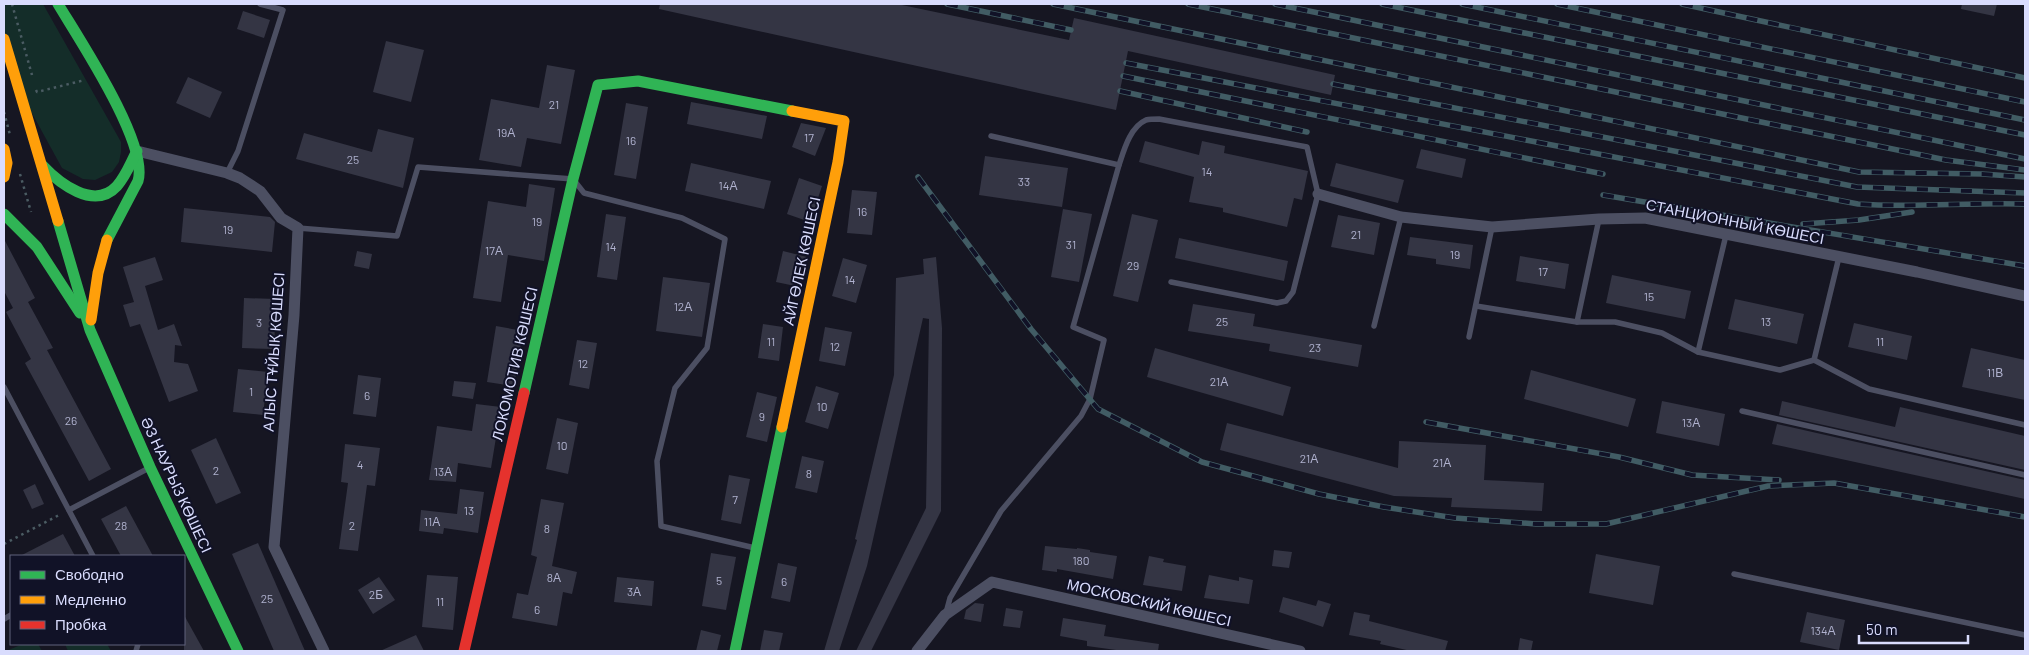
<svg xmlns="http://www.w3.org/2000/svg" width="2029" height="655" viewBox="0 0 2029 655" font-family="Barlow,sans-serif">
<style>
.green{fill:#142d29}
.building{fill:#343544}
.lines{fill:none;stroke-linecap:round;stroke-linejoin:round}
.path{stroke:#4b5c63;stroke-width:2.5;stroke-dasharray:2.5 4;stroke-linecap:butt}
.lane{stroke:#4c4f62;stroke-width:5.5}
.street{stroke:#4c4f62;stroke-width:11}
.fast{stroke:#30b455;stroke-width:11}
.slow{stroke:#ff9f0a;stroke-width:11}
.jam{stroke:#e5322d;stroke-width:11}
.rail-casing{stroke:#415c64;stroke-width:5.5}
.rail{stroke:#111227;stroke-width:4;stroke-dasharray:11;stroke-linecap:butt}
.labels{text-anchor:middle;stroke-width:4;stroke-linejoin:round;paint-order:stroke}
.number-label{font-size:12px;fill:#b0b2cf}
.street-label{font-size:15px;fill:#d9dcfd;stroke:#111227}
</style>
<rect width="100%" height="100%" fill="#161622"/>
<g class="green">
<path d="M4,4H43L121,142V152L119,162L112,172L95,180L83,179L62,168L4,62Z"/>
<path d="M23,644H38L42,651H6Z"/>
<path d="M65,644H107L111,651H68Z"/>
</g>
<g class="building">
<path d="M660,4H897L1069,40L1074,18L1335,75L1331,95L1128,51L1116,110L659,9Z"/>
<path d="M1962,4H1997L1994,16L1961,9Z"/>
<path d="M243,11L270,20L264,38L237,29Z"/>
<path d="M386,41L424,50L411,102L373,92Z"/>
<path d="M547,65L575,70L561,144L527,138L521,167L479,160L491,99L539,108Z"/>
<path d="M188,77L222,92L210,118L176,103Z"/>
<path d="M691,102L767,116L762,139L687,124Z"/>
<path d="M626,103L648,107L636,179L614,175Z"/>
<path d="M801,123L826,128L815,156L792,147Z"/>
<path d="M378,129L414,138L403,188L296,159L304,133L372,152Z"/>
<path d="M1145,141L1199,155L1202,141L1225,146L1224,153L1308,171L1302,200L1294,198L1287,227L1223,212V208L1189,202L1194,177L1139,162Z"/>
<path d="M1421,149L1466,159L1462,178L1416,168Z"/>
<path d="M985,156L1068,168L1062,207L979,195Z"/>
<path d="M691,163L771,181L764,209L685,191Z"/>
<path d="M1336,163L1404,180L1398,203L1330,186Z"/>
<path d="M799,178L822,186L810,222L787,214Z"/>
<path d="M529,184L555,188L544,261L508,255L501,302L473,298L488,201L526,207Z"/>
<path d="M852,190L877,192L872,235L847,233Z"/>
<path d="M184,208L270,217L275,222L272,252L181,242Z"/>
<path d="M1063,209L1092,214L1079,282L1051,277Z"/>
<path d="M606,214L626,217L617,280L597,277Z"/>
<path d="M1132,214L1158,220L1138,302L1113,296Z"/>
<path d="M1338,215L1380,223L1374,255L1331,247Z"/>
<path d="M1410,237L1473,245L1470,269L1436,264V259L1407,255Z"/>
<path d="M1179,238L1288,261L1284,281L1175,258Z"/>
<path d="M4,239L35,298L28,302L53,348L47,350L111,469L89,481L25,363L31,359L6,312L13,308L4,291Z"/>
<path d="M357,251L372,254L369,269L354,266Z"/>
<path d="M783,251L807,257L800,287L776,282Z"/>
<path d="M1520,256L1569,264L1565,289L1516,281Z"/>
<path d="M155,257L163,280L145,286L158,330L174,324L182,346L175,345L174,362L188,364L198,391L169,402L140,324L130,327L123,305L134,302L123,267Z"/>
<path d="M936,257L942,328L941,511L871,651H856L926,508L929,319L923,318L867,566L839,651H824L857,540L855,539L894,375L896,278L924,274L923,259Z"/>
<path d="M843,258L867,265L856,303L832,296Z"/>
<path d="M1612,275L1691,291L1685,319L1606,303Z"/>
<path d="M663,277L710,283L702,337L656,331Z"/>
<path d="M244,298L276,299L274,349L242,348Z"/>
<path d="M1735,299L1804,314L1797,344L1728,329Z"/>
<path d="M1193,304L1255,314L1253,326L1362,345L1358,367L1269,351L1270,344L1188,331Z"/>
<path d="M1854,323L1912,336L1907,360L1848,347Z"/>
<path d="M763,324L783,327L779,361L758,358Z"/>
<path d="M496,326L523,331L514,386L487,382Z"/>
<path d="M825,327L852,332L845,366L819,361Z"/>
<path d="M577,340L597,343L589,389L569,385Z"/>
<path d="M1155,348L1291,387L1283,416L1147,377Z"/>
<path d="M1971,348L2025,360V400L1962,387Z"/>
<path d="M238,369L268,372L263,415L233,412Z"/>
<path d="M1531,370L1636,399L1628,427L1524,399Z"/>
<path d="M358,375L381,378L376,417L353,414Z"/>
<path d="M454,381L476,383L473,399L452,396Z"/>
<path d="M816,386L839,393L828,429L805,422Z"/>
<path d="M757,392L777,397L767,442L746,437Z"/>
<path d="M1662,401L1725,414L1719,446L1656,433Z"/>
<path d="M1782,401L1895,427L1900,407L2025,436V470L1779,415Z"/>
<path d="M476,404L501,407L491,468L458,463L456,482L429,480L437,426L472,431Z"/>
<path d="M557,418L578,423L568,474L546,469Z"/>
<path d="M1227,423L1398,468L1399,441L1486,445L1484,480L1544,483L1542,511L1451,507L1452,498L1394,496L1220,450Z"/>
<path d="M1777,424L2025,480V499L1772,444Z"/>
<path d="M216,438L241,493L216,504L191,450Z"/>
<path d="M345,444L380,448L375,486L367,485L358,551L339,549L348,483L341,482Z"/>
<path d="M802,456L824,461L817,493L795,488Z"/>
<path d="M729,475L750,479L741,524L721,520Z"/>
<path d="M35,484L44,504L32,509L23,490Z"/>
<path d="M460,489L484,492L478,533L444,528L443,534L419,531L421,510L457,514Z"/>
<path d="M541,499L564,503L552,566L577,572L572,594L563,592L557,626L512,618L517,593L528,595L537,557L531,555Z"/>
<path d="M126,506L153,556H121L101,519Z"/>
<path d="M63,534L75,556H20Z"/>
<path d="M258,543L305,651H274L232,554Z"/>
<path d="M1045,546L1077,549V548L1090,550V552L1117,556L1113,579L1057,569V572L1042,570Z"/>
<path d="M1274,550L1292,552L1289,568L1272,566Z"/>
<path d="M711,553L736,557L726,610L702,606Z"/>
<path d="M1596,554L1660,566L1653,605L1589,593Z"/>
<path d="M1149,556L1164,559L1163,562L1186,566L1182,591L1143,585Z"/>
<path d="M778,563L797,567L790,602L771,598Z"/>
<path d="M427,575L458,577L453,630L422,627Z"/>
<path d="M1209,575L1239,581V577L1253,580L1249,604L1204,598Z"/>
<path d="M379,577L395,600L373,614L358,590Z"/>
<path d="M617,577L654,581L652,606L614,602Z"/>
<path d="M1283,597L1316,606L1318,600L1331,604L1323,627L1279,612Z"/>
<path d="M975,603L984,604L981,622L964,619L966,610Z"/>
<path d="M1006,608L1023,611L1020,628L1003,626Z"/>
<path d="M1354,612L1370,615L1369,621L1448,641L1445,651H1411L1380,644L1381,641L1349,635Z"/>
<path d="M1807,612L1845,620L1839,650L1800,642Z"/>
<path d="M184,615L204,651H184Z"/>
<path d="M1063,618L1106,625L1104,636L1159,644L1158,651H1116V650L1087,646V641L1060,636Z"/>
<path d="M701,630L721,635L717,651H696Z"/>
<path d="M764,630L783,633L779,651H760Z"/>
<path d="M416,635L424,651H380Z"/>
<path d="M1520,638L1533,641L1531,651H1518Z"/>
</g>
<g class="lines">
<g class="path">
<path d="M12,4L32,75"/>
<path d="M36,90L37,92L85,80"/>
<path d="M4,112L10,135"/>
<path d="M20,174L31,212"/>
<path d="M4,544L61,514"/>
</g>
<g class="lane">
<path d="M991,136L1119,165"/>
<path d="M227,173L238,151L283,10L260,4"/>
<path d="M298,228L397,236L418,167L573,179L584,193L682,218L725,239L707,348L675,388L657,461L661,526L755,548"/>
<path d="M1476,306L1577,322H1615L1662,333L1698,352L1780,370L1814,360L1839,257"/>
<path d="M1577,322L1599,219"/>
<path d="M1374,326L1401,217"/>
<path d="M1469,337L1492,227"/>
<path d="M1698,352L1726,235"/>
<path d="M1814,360L1869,389L2025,425"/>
<path d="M4,387L93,556"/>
<path d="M1742,411L2025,475"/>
<path d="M69,510L149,468"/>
<path d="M1734,574L2025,635"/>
<path d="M946,613L950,598L1001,511L1081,416L1090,399L1104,340L1073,327L1119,165C1124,150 1130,127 1146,120C1150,119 1155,119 1159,119L1307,147L1318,194L1293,292L1286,301L1277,303L1171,282"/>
<path d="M4,619L11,615"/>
<path d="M136,651L138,644"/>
</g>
<g class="street">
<path d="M137,151L227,173L240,178L260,191L281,218L298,228L294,315L274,547L324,651"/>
<path d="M1318,194L1401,217L1492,227L1599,219L1645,218L1917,272L2025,296"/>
<path d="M917,651L945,615L992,582L1300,651"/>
</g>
<g class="fast">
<path d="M58,4C79,39 149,144 138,181L107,240"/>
<path d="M42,165C59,183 94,211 117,186C126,176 131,162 137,151"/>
<path d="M4,214L37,247L80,313"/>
<path d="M58,221L90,330L150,467L238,651"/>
<path d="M524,393L573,179L598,85L638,81L792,111"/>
<path d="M735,651L782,427"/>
</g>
<g class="slow">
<path d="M4,39L58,221"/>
<path d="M4,149L7,163L4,177"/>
<path d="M91,320L98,273L107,240"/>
<path d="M782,427L838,162L844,121L792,111"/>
</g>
<path class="jam" d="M464,651L524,393"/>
<g class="rail-casing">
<g id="rail">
<path d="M947,4L1071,30"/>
<path d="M1053,4L1859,172L1982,174L2025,177"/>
<path d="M1188,4L1946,160L2025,170"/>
<path d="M1275,4L2025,159"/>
<path d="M1382,4L2025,135"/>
<path d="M1462,4L2025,120"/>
<path d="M1557,4L2025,102"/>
<path d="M1682,4L2025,78"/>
<path d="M1126,63L1858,204C1914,208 1970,202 2025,204"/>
<path d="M1123,76L1603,174"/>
<path d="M1333,84L1857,187L2025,193"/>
<path d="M1120,91L1307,132"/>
<path d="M918,177L1031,329L1098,409L1202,462L1319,494L1384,507L1455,518L1536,524H1606L1768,486L1834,483L2025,517"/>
<path d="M1603,195L2025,266"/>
<path d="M1803,224L1859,220L1912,212"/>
<path d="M1426,422L1619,457L1692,475L1779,480"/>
</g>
</g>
<use href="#rail" class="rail"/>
</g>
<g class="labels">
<g class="number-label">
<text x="554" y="109">21</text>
<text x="506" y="137">19А</text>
<text x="809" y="142">17</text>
<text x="631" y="145">16</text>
<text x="353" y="164">25</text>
<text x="1207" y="176">14</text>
<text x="1024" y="186">33</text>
<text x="728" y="190">14А</text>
<text x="862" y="216">16</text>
<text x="537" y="226">19</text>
<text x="228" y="234">19</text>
<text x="1356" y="239">21</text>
<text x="1071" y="249">31</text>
<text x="611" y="251">14</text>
<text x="494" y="255">17А</text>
<text x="1455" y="259">19</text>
<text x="1133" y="270">29</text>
<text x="1543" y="276">17</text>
<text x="850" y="284">14</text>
<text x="1649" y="301">15</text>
<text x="683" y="311">12А</text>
<text x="1222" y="326">25</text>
<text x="1766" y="326">13</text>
<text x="259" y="327">3</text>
<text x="771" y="346">11</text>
<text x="1880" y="346">11</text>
<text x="835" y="351">12</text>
<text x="1315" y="352">23</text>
<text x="583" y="368">12</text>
<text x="1995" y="377">11В</text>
<text x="1219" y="386">21А</text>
<text x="251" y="396">1</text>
<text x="367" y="400">6</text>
<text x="822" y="411">10</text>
<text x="762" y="421">9</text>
<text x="71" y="425">26</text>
<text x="1691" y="427">13А</text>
<text x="562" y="450">10</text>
<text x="1309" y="463">21А</text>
<text x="1442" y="467">21А</text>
<text x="360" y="469">4</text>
<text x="216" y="475">2</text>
<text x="443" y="476">13А</text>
<text x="809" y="478">8</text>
<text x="735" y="504">7</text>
<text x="469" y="515">13</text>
<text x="432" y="526">11А</text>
<text x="121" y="530">28</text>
<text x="352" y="530">2</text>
<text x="547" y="533">8</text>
<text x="1081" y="565">180</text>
<text x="554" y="582">8А</text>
<text x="719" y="585">5</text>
<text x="784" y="586">6</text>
<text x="634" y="596">3А</text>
<text x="376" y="599">2Б</text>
<text x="267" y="603">25</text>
<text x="440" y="606">11</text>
<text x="537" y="614">6</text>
<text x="1823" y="635">134А</text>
</g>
<g class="street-label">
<text transform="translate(1735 222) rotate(11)" y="5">СТАНЦИОННЫЙ КӨШЕСІ</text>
<text transform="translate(802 261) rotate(-78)" y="5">АЙГӨЛЕК КӨШЕСІ</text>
<text transform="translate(274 352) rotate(-86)" y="5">АЛЫС ТҰЙЫҚ КӨШЕСІ</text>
<text transform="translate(515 364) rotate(-77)" y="5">ЛОКОМОТИВ КӨШЕСІ</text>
<text transform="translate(176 485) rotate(65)" y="5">ӘЗ НАУРЫЗ КӨШЕСІ</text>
<text transform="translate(1149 603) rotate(13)" y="5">МОСКОВСКИЙ КӨШЕСІ</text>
</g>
</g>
<rect width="2029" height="655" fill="none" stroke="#d9dcfd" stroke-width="10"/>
<rect x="10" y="555" width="175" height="90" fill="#111227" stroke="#61637d"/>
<rect x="20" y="571" width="25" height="8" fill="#30b455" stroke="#61637d"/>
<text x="55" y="580" font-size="15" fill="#d9dcfd">Свободно</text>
<rect x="20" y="596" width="25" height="8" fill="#ff9f0a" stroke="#61637d"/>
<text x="55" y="605" font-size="15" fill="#d9dcfd">Медленно</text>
<rect x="20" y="621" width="25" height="8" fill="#e5322d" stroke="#61637d"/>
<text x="55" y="630" font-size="15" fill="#d9dcfd">Пробка</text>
<path d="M1859 635v8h109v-8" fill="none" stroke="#d9dcfd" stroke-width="2.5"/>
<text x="1866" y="635" font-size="15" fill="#d9dcfd" stroke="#111227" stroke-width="4" paint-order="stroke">50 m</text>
</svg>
